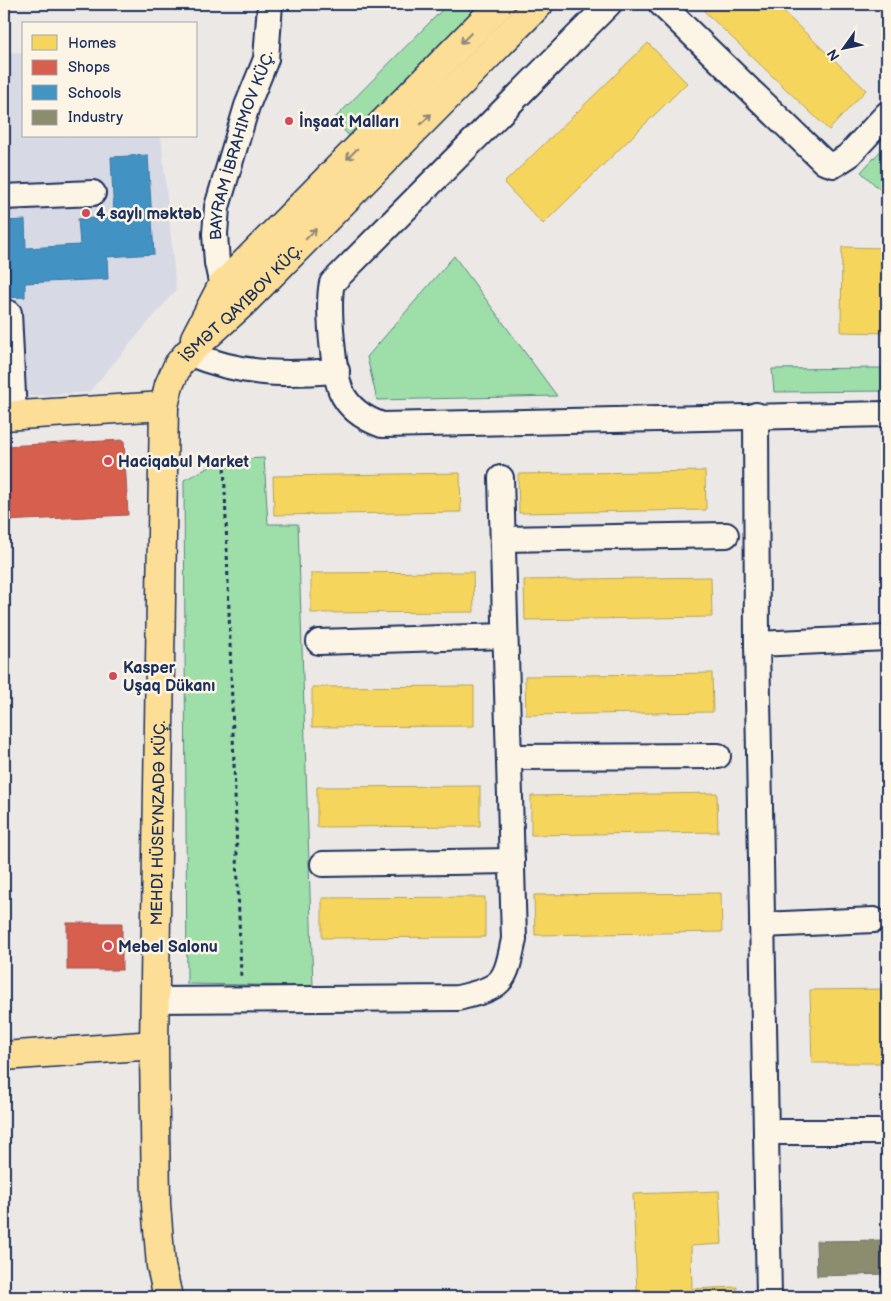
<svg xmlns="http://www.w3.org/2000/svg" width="891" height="1301" viewBox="0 0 891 1301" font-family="'Balsamiq Sans',sans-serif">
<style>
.built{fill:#d7d9e5}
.green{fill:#9edea8;stroke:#5c8683}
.homes{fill:#f6d55c;stroke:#b4a35d}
.shops{fill:#d6604d;stroke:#9e5152}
.schools{fill:#4393c3;stroke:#3775a5}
.industry{fill:#8c8c6e;stroke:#6a7069}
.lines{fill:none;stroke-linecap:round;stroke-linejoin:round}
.minor-casing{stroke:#1b2f5e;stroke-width:28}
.major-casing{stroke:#1b2f5e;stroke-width:31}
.path{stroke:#1b2f5e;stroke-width:3;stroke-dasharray:4 4;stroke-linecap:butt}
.minor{stroke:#fcf5e5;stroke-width:24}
.major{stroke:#fcde96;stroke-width:28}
.oneway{stroke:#8c867a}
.poi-dot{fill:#d1495b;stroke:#fcf5e5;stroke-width:2}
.labels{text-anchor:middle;stroke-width:5;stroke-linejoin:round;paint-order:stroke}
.poi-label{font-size:16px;font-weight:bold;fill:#1b2f5e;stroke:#fcf5e5;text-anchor:start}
.street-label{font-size:16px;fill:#1b2f5e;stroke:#fcf5e5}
</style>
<rect width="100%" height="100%" fill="#ebe8e5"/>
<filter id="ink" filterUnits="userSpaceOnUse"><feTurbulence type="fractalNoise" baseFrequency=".02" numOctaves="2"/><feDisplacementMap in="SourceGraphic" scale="10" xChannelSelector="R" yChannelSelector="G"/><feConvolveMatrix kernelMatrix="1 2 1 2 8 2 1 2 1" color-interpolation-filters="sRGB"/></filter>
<g filter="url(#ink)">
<path class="built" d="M24,52V136H161L176,290L89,392L4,398V53Z"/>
<g class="green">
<path d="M448,4H481L349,136L334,119Z"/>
<path d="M887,144V196L861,172Z"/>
<path d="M454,256L557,396L377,400L367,357Z"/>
<path d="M887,368V391L774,392L772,369Z"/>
<path d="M264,458L268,524H298L313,986L187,984L184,480L224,460Z"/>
</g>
<g class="homes">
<path d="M712,4H775L866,90L829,130L704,11Z"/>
<path d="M648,43L687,83L543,224L504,183Z"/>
<path d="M842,247L887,248V333L841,332Z"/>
<path d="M705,471L706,510L519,513L518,474Z"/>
<path d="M460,473L461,512L274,515L273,476Z"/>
<path d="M473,572L474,612L311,613V573Z"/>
<path d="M711,577L712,617L525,620L524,580Z"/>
<path d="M712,673L713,712L526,715L525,676Z"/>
<path d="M474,686V726L312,727V687Z"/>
<path d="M480,786V826L317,827V787Z"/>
<path d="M717,793L718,832L531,835V796Z"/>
<path d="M721,893L722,932L535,935L534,895Z"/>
<path d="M485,897V937L322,938V898Z"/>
<path d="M887,989V1063H812L810,990Z"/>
<path d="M719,1191L722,1244L691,1246L692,1289L737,1287V1297H594L593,1293L637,1291L633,1194Z"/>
</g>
<g class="shops">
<path d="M124,440L128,515L4,521V446Z"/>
<rect x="67" y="923" width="55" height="47"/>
</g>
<path class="schools" d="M148,155L154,254L107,257L108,279L25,283V297L4,298V221L25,220L26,248L80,245L78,219L114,217L111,157Z"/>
<path class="industry" d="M887,1240V1274L817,1276L816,1241Z"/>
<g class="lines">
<g class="minor-casing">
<g id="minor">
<path d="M609,4L332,283C327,304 333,371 341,391C349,409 365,419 382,425L887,414"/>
<path d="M661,4L824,162L834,165L848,156L887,114"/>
<path d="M4,197L93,193"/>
<path id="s1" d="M222,286L217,263L215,234L217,207L247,106L266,59L270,4"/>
<path d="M9,313L14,415"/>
<path d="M188,353C241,375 279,375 337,371"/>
<path d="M756,415L757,644L769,1297"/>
<path d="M503,539L726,535"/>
<path d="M319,642L505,636"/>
<path d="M757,644L887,638"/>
<path d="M509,757L718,756"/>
<path d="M323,864L512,861"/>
<path d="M762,925L874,920"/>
<path d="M154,1000L458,998C503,987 505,984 514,939L501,478"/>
<path d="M766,1132H887"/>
</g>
</g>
<g class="major-casing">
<g id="major">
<path d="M195,338L222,286L500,4"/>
<path d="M4,416L164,406"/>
<path d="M4,1056L154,1045"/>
<path id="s2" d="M168,1297L161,1266L156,1204L154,1045L164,406L169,385L178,365L188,353L243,303L539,4"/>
</g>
</g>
<path class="path" d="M224,460L241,977"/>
<use href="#minor" class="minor"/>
<use href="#major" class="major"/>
</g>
<defs><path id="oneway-shaft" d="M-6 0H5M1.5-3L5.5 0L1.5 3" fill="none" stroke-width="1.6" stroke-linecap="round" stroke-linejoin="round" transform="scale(1.25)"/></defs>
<g class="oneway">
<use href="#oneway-shaft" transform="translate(466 38) rotate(135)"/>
<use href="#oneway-shaft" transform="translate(426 119) rotate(-45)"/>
<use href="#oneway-shaft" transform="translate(352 154) rotate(135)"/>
<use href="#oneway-shaft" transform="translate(311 234) rotate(-45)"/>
</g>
</g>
<g class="poi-dot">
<circle cx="289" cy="121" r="5"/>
<circle cx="86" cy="213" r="5"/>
<circle cx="108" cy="461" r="5"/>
<circle cx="113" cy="676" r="5"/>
<circle cx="108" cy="946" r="5"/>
</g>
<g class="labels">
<g class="poi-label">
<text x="299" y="127">İnşaat Malları</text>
<text x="96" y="219">4 saylı məktəb</text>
<text x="118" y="467">Haciqabul Market</text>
<text x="123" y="673">Kasper<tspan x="123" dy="18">Uşaq Dükanı</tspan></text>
<text x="118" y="952">Mebel Salonu</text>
</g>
<g class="street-label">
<text dy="6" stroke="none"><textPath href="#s1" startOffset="145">BAYRAM İBRAHIMOV KÜÇ.</textPath></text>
<text dy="6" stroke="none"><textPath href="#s2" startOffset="1024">İSMƏT QAYIBOV KÜÇ.</textPath></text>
<text dy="6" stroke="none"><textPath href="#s2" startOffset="475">MEHDI HÜSEYNZADƏ KÜÇ.</textPath></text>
</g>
</g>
<rect width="891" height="1301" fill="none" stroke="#fcf5e5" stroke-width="20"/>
<rect x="10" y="10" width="871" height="1281" fill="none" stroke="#1b2f5e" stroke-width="2" filter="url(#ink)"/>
<rect x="22" y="22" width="175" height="115" fill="#fcf5e5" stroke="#a2a6af"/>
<rect x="32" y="35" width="25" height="15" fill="#f6d55c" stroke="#a2a6af"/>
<text x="68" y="48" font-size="15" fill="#1b2f5e">Homes</text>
<rect x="32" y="60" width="25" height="15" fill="#d6604d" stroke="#a2a6af"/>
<text x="68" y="72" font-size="15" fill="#1b2f5e">Shops</text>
<rect x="32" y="85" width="25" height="15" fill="#4393c3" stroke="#a2a6af"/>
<text x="68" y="98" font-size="15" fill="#1b2f5e">Schools</text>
<rect x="32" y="110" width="25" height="15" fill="#8c8c6e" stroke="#a2a6af"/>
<text x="68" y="122" font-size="15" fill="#1b2f5e">Industry</text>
<g transform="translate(844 48) rotate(237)" stroke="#fcf5e5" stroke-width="4" paint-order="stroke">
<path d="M0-4L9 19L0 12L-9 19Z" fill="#1b2f5e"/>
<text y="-8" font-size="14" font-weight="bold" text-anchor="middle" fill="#1b2f5e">N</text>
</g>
</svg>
